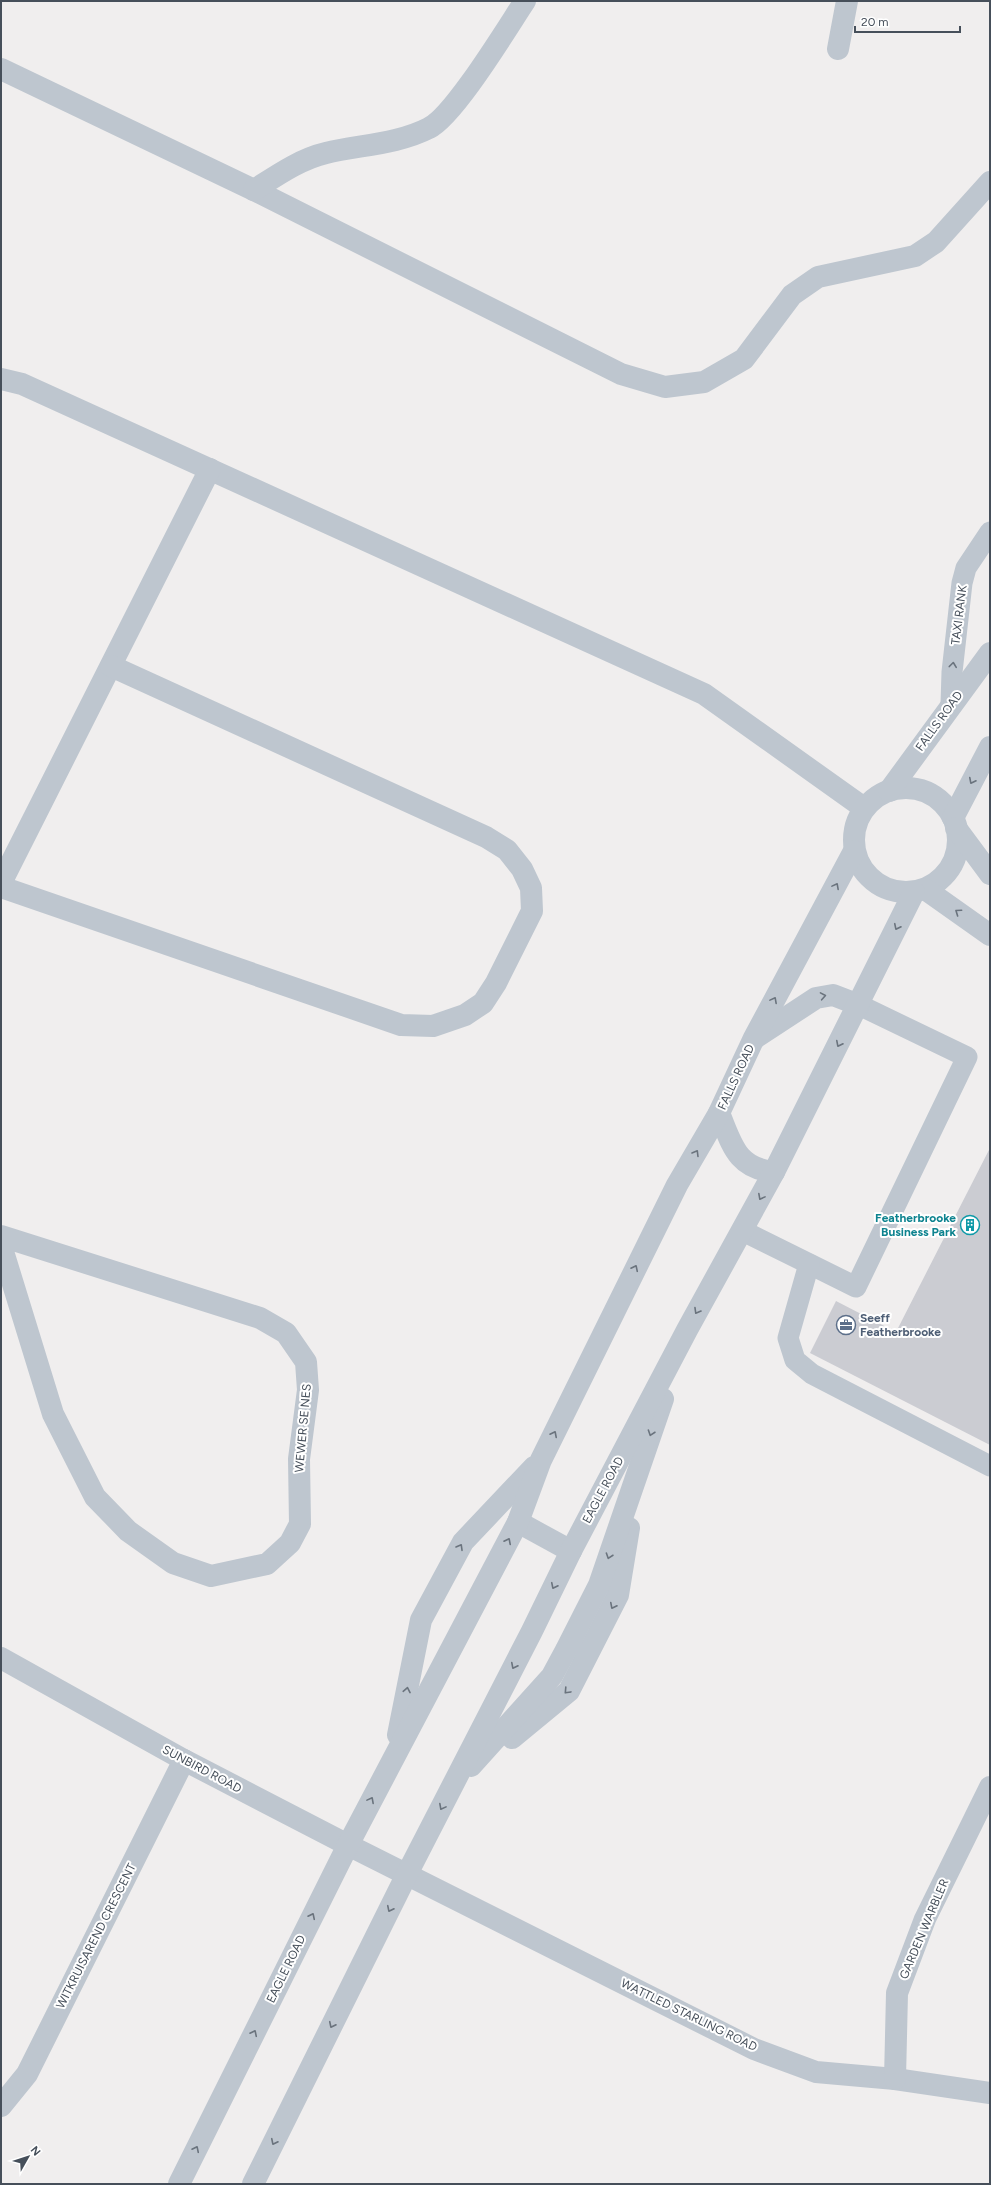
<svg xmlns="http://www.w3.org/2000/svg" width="991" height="2185" viewBox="0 0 991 2185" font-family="Figtree,sans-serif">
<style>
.building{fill:#cbccd2}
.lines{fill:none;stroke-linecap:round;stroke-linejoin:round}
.lane{stroke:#bec6cf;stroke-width:21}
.street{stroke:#bec6cf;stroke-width:22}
.oneway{stroke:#6a737d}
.labels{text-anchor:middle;stroke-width:4;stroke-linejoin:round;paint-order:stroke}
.street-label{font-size:12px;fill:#464f5a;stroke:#fff}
.culture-label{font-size:12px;font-weight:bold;fill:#0d838f;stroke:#fff;text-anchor:end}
.service-label{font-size:12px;font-weight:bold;fill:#4e5e75;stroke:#fff;text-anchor:start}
</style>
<rect width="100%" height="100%" fill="#f0eeee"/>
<path class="building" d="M990,1148V1445L810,1353L836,1301L896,1332Z"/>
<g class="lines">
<g class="lane">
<path d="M951,704L952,672L962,583L966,568L990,532"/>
<path d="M743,1231L856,1287L967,1057L859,1005"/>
<path d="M809,1264L788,1338L795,1360L812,1374L990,1466"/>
</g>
<g class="street">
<path d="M838,49L847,1"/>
<path d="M1,69L254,190L621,374L665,387L704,382L744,359L792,295L818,277L915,256L936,242L990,182"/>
<path d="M254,190C276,176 300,159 326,153C360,145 398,144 429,128C454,116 507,28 525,1"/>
<path d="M1,379L22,384L704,694L864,808"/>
<circle cx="906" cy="840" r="52"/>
<path d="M889,791L990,653"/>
<path d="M953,818L990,747"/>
<path d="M956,828L990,874"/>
<path d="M1,883L210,469"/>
<path d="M1,887L401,1025L433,1026L465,1015L483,1003L496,983L532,911L531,888L522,869L507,850L486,837L111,666"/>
<path d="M925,889L990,935"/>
<path d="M755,1038L816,998L833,995L859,1005"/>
<path d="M719,1113C732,1144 736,1168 774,1172"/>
<path d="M1,1236L260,1318L286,1333L306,1362L308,1390L299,1459L300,1524L290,1543L267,1564L211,1576L173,1563L128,1531L95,1497L53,1414L1,1245"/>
<path d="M518,1522L571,1551"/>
<path d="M1,1658L184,1760L348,1845L754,2049L816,2072L895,2079L990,2093"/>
<path d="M398,1735L421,1620L463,1542L534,1467"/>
<path d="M512,1738L569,1691L618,1595L629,1528"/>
<path d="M471,1766L552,1676L566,1650L599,1585L663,1399"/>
<path d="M895,2079L897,1993L925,1919L990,1787"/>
<path d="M1,2106L27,2074L184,1760"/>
<path d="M179,2184L348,1845L518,1522L541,1460L677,1185L719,1113L754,1038L854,851"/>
<path d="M253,2184L407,1874L532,1631L571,1551L687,1330L774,1172L914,892"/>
</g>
</g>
<defs><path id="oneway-chevron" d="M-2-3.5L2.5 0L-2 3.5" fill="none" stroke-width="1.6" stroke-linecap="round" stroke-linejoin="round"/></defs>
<g class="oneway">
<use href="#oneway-chevron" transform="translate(953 665) rotate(-83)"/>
<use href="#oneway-chevron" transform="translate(972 781) rotate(117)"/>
<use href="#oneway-chevron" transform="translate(836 886) rotate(-62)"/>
<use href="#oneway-chevron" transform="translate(958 912) rotate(-145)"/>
<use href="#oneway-chevron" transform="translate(897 927) rotate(116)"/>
<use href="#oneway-chevron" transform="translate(823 996) rotate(-10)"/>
<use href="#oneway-chevron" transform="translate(774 1000) rotate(-62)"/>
<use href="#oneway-chevron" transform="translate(839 1044) rotate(117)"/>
<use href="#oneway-chevron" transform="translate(696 1153) rotate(-59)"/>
<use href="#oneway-chevron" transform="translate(761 1197) rotate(118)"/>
<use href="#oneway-chevron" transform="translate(635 1268) rotate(-64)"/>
<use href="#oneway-chevron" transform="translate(697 1311) rotate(120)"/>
<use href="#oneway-chevron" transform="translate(651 1433) rotate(109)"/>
<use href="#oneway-chevron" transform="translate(554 1434) rotate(-63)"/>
<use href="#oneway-chevron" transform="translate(508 1541) rotate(-63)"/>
<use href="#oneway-chevron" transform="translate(460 1547) rotate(-60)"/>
<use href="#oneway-chevron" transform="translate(609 1556) rotate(109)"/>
<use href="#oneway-chevron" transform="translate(554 1586) rotate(116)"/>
<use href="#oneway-chevron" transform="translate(613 1606) rotate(117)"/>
<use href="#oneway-chevron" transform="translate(514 1666) rotate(117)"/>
<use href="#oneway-chevron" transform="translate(407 1690) rotate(-79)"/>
<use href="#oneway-chevron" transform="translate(567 1691) rotate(133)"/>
<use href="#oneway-chevron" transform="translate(371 1800) rotate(-62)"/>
<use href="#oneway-chevron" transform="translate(442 1807) rotate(118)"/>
<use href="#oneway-chevron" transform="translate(390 1909) rotate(116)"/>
<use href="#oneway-chevron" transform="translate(312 1916) rotate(-64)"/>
<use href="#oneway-chevron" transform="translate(332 2025) rotate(116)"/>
<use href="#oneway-chevron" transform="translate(254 2033) rotate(-64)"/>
<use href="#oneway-chevron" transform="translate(274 2142) rotate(116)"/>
<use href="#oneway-chevron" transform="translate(196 2149) rotate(-64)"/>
</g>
<defs>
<g id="building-ring" transform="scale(1)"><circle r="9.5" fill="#fff" stroke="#0f9aa8" stroke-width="1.5"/><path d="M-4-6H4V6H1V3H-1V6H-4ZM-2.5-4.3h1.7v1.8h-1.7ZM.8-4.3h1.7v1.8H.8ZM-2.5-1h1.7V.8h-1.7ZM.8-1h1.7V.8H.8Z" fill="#0f9aa8"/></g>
<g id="office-ring" transform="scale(1)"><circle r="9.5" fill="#fff" stroke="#5c6f8a" stroke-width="1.5"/><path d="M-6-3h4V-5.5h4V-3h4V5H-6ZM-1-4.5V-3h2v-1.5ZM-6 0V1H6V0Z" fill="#5c6f8a"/></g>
</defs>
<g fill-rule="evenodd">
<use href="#building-ring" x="970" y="1225"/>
<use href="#office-ring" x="846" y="1325"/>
</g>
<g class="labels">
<g class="street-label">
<text transform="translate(959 615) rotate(-83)" y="4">TAXI RANK</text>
<text transform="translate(939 721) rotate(-54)" y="4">FALLS ROAD</text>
<text transform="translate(736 1077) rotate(-65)" y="4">FALLS ROAD</text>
<text transform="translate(303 1428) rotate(-85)" y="4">WEWER SE NES</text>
<text transform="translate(603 1490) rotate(-62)" y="4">EAGLE ROAD</text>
<text transform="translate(202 1769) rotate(28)" y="4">SUNBIRD ROAD</text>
<text transform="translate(924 1929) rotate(-67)" y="4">GARDEN WARBLER</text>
<text transform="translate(96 1936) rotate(-63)" y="4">WITKRUISAREND CRESCENT</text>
<text transform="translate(286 1969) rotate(-64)" y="4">EAGLE ROAD</text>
<text transform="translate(689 2015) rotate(26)" y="4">WATTLED STARLING ROAD</text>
</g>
<g class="culture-label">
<text x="956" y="1222">Featherbrooke<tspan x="956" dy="14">Business Park</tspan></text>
</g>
<g class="service-label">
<text x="860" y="1322">Seeff<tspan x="860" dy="14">Featherbrooke</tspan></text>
</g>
</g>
<rect width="991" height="2185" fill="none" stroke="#464f5a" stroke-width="4"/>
<g transform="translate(28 2157) rotate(51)" stroke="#ffffff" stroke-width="3" paint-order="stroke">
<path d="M0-3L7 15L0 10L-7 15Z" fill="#464f5a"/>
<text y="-6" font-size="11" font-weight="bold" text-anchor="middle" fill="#464f5a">N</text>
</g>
<path d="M855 26v6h105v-6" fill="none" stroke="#464f5a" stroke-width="2"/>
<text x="861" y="26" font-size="12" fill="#464f5a" stroke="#ffffff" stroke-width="3" paint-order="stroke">20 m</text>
</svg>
